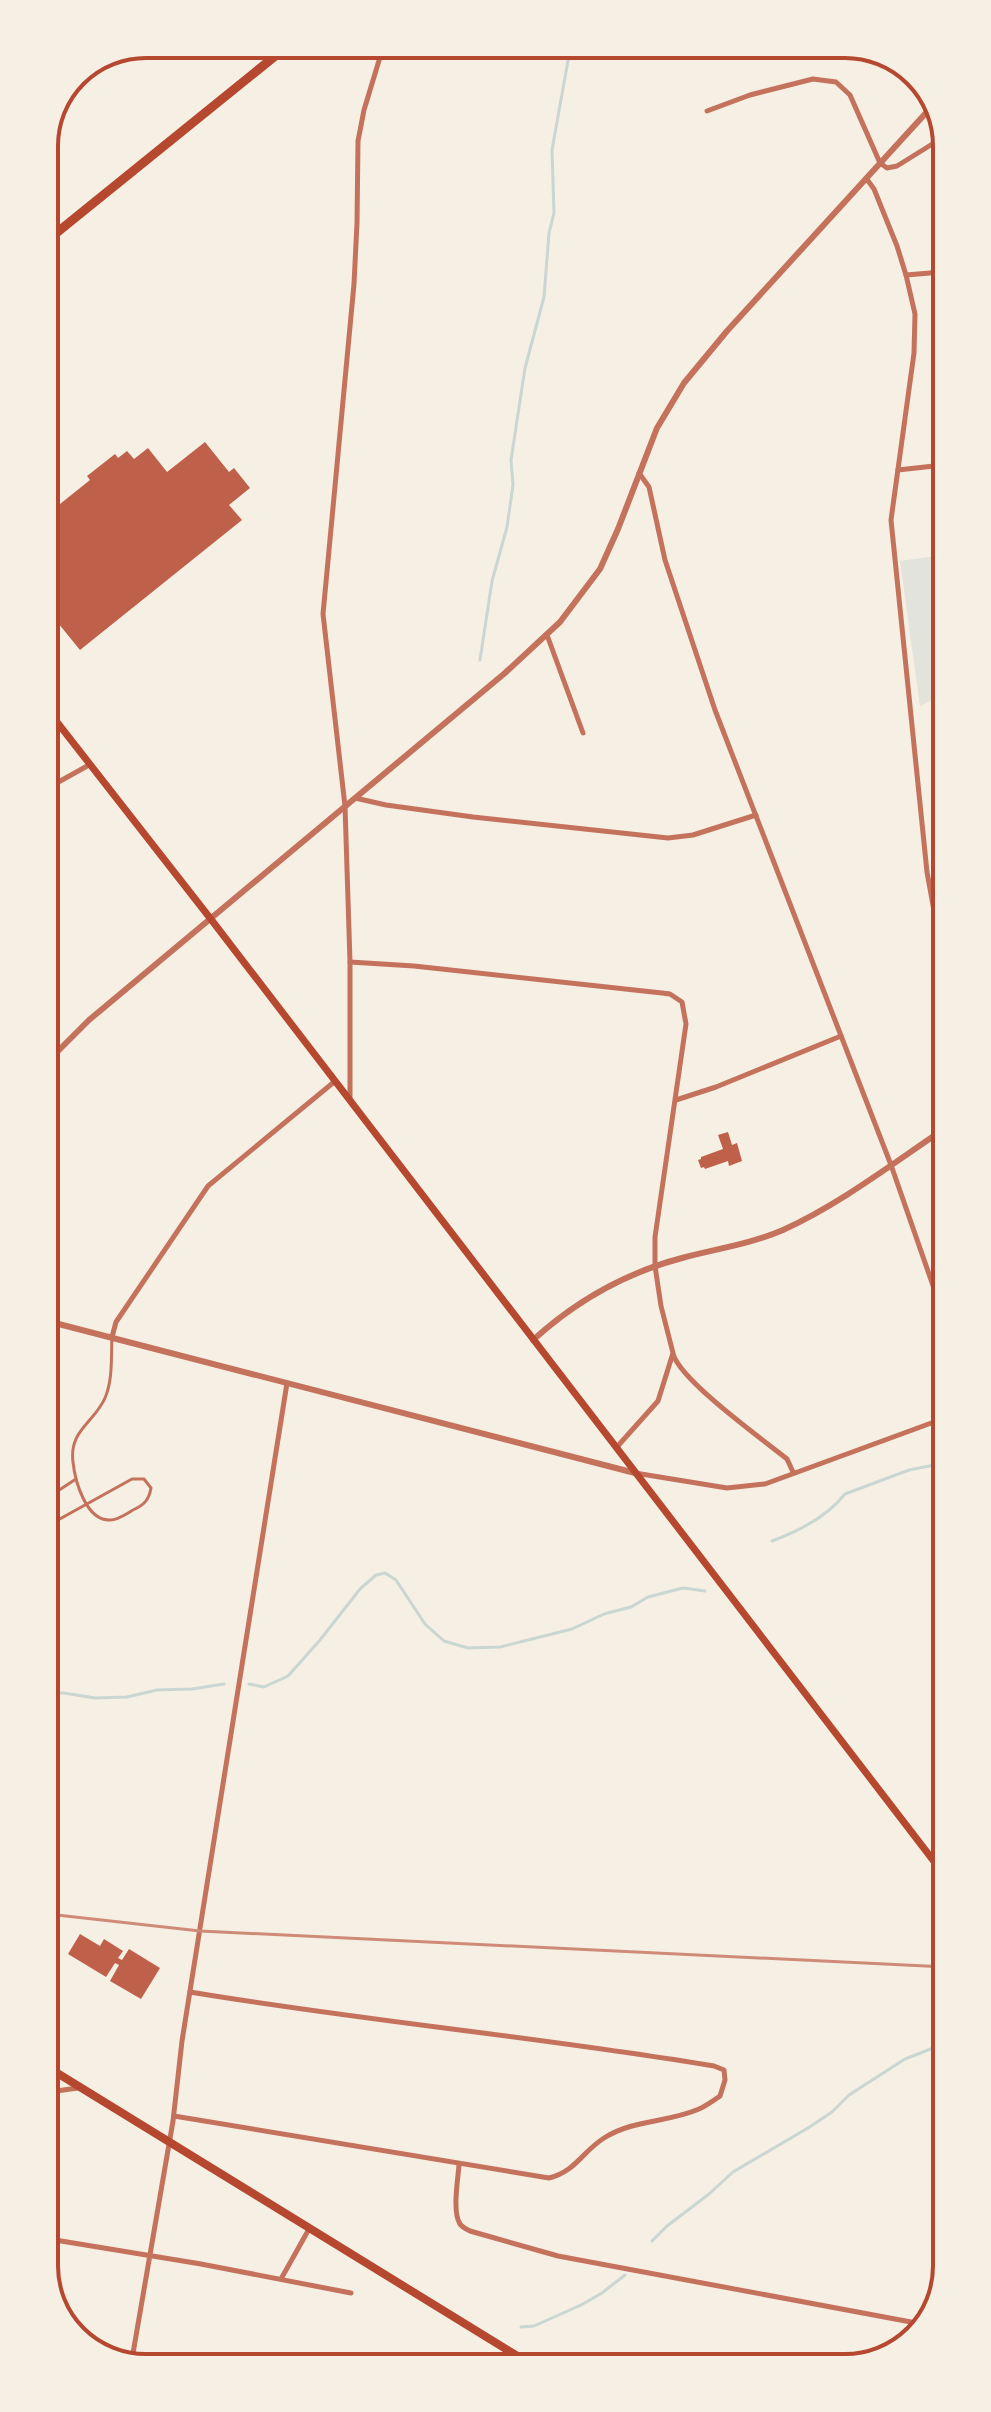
<svg xmlns="http://www.w3.org/2000/svg" width="991" height="2412" viewBox="0 0 991 2412" font-family="'IBM Plex Sans',sans-serif">
<style>
.green{fill:#e2e4dc}
.lines{fill:none;stroke-linecap:round;stroke-linejoin:round}
.stream{stroke:#c9d6d2;stroke-width:3}
.building{fill:#bf614a}
.service{stroke:#c5725c;stroke-width:3}
.minor{stroke:#c5725c;stroke-width:5}
.tertiary{stroke:#c5725c;stroke-width:6}
.secondary{stroke:#b5482f;stroke-width:7}
.primary{stroke:#b5482f;stroke-width:8}
.trunk{stroke:#b5482f;stroke-width:9}
.rail{stroke:#cf8b77;stroke-width:3}
.rim{fill:none;stroke:#b5482f;stroke-width:4}
</style>
<rect width="100%" height="100%" fill="#f6efe4"/>
<path class="green" d="M943,555V695L920,706L900,561Z"/>
<g class="lines">
<g class="stream">
<path d="M480,660L492,581L507,527L513,485L511,460L525,368L544,297L549,233L554,213L552,150L571,44"/>
<path d="M772,1541C799,1531 827,1517 845,1494L909,1470L945,1463"/>
<path d="M249,1684L264,1687L288,1676L320,1640L360,1589L376,1575L385,1573L396,1580L425,1624L444,1641L468,1648L500,1647L572,1629L604,1614L631,1607L648,1597L683,1588L705,1591"/>
<path d="M48,1693H64L95,1698L127,1697L157,1690L192,1689L224,1684"/>
<path d="M652,2241L667,2226L709,2194L733,2172L808,2128L832,2112L849,2095L905,2059L946,2043"/>
<path d="M521,2327L534,2326L581,2305L602,2293L625,2275"/>
</g>
</g>
<g class="building">
<path d="M205,442L229,472L234,468L250,488L229,505L242,520L80,650L45,607V516L90,480L87,476L115,454L118,458L127,451L134,459L148,448L167,472Z"/>
<path d="M728,1132L732,1145L737,1143L742,1161L729,1166L728,1161L705,1169L704,1167L701,1168L698,1160L701,1159V1157L723,1149L718,1135Z"/>
<path d="M80,1934L100,1946L104,1939L123,1951L118,1958L122,1960L129,1949L160,1968L141,1999L110,1981L119,1965L115,1963L106,1977L68,1954Z"/>
</g>
<g class="lines">
<g class="service">
<path d="M47,1498L76,1479"/>
<path d="M47,1526L132,1479H144L151,1488C149,1500 144,1505 133,1510C126,1514 118,1520 110,1520C86,1521 75,1481 73,1462C69,1430 94,1423 105,1398C113,1379 111,1357 112,1337"/>
</g>
<g class="minor">
<path d="M707,111L750,95L813,79L836,82L850,95L880,163L887,168L897,166L942,138"/>
<path d="M866,178L874,189L897,246L906,275L915,314L914,353L891,520L927,872L944,966"/>
<path d="M906,275L942,272"/>
<path d="M898,470L943,465"/>
<path d="M639,473L649,487L665,560L715,710L891,1165L945,1320"/>
<path d="M547,635L583,733"/>
<path d="M46,789L89,765"/>
<path d="M355,798L386,805L473,817L668,838L693,835L756,815"/>
<path d="M350,962L414,966L662,993L670,994L682,1002L686,1024L655,1237V1266L661,1306L673,1353L658,1401L616,1448"/>
<path d="M350,1100V962L345,806L323,614L354,284L357,223L358,141L364,110L384,44"/>
<path d="M676,1100L716,1087L841,1036"/>
<path d="M112,1337L116,1322L208,1186L334,1082"/>
<path d="M673,1354C681,1381 762,1439 787,1459L793,1472"/>
<path d="M635,1473L727,1488L765,1484L945,1418"/>
<path d="M49,2092L78,2088"/>
<path d="M174,2116L549,2178C576,2171 582,2152 604,2138C634,2119 667,2123 699,2109C706,2106 713,2101 720,2096L725,2080L724,2070L714,2066C540,2037 364,2021 190,1992"/>
<path d="M459,2165C458,2179 452,2212 460,2224C462,2227 466,2229 470,2231L558,2256L927,2325"/>
<path d="M49,2239L201,2264L351,2293"/>
<path d="M281,2279L309,2229"/>
<path d="M131,2365L173,2121L182,2041L287,1383"/>
</g>
<g class="tertiary">
<path d="M46,1063L89,1020L505,673L560,622L600,569L618,529L657,428L684,383L727,331L935,103"/>
<path d="M47,1321L635,1473"/>
<path d="M533,1340C576,1301 625,1273 682,1258C715,1249 751,1244 783,1230C840,1204 892,1164 944,1129"/>
</g>
<path class="secondary" d="M46,708L210,918L946,1877"/>
<path class="primary" d="M49,2068L532,2365"/>
<path class="trunk" d="M44,243L290,44"/>
<path class="rail" d="M48,1914L200,1931L946,1967"/>
</g>
<path d="M0 0H991V2412H0ZM146 58H845A88 88 0 0 1 933 146V2266A88 88 0 0 1 845 2354H146A88 88 0 0 1 58 2266V146A88 88 0 0 1 146 58Z" fill="#f6efe4" fill-rule="evenodd"/>
<path class="rim" d="M146 58H845A88 88 0 0 1 933 146V2266A88 88 0 0 1 845 2354H146A88 88 0 0 1 58 2266V146A88 88 0 0 1 146 58Z"/>
</svg>
